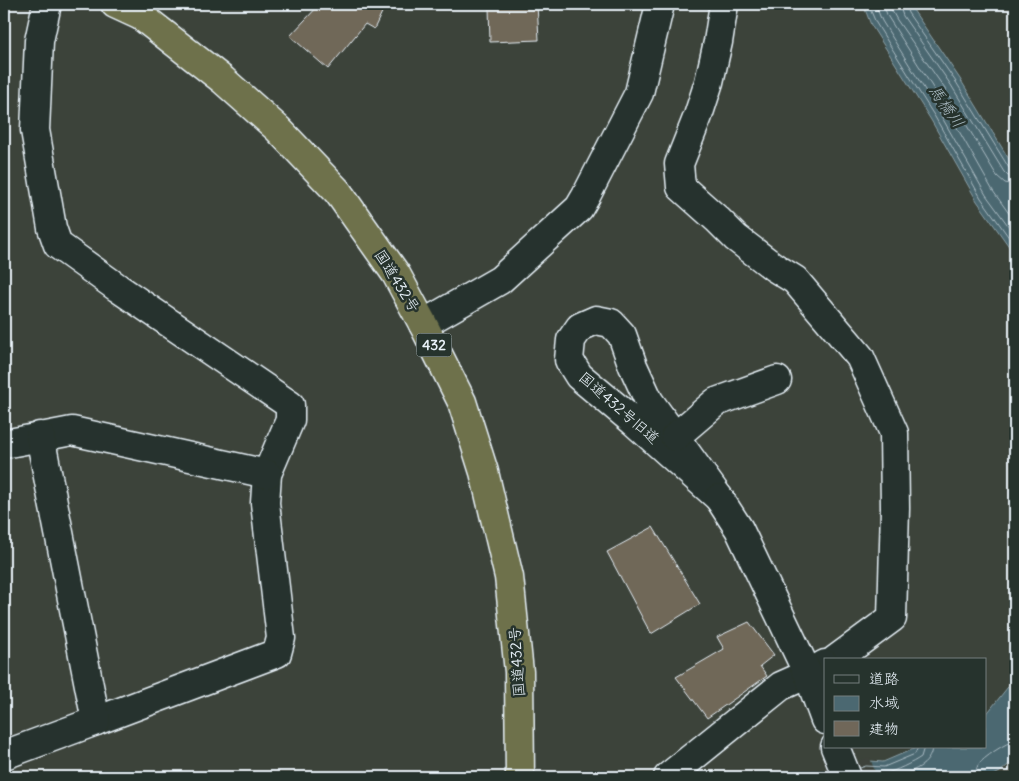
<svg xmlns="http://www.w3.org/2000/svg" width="1019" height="781" viewBox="0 0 1019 781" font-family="Delius,'Klee One',sans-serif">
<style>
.water{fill:#4b6871;stroke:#8a9fa7}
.pier{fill:#3c433a}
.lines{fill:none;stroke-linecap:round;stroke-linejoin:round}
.shore{stroke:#a9bac2;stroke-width:1}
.building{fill:#706759;stroke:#e8f1f8}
.minor-casing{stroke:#e8f1f8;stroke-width:31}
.tertiary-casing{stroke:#e8f1f8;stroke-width:31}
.trunk-casing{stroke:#e8f1f8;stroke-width:31}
.minor{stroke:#26332d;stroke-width:28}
.tertiary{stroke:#26332d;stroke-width:28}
.trunk{stroke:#6e714b;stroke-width:28}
.labels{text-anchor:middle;stroke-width:5;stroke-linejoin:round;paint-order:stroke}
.shield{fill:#26332d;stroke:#aeb8bb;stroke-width:1}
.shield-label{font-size:14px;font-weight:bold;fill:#e8f1f8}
.street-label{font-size:15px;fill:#e8f1f8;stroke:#26332d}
.water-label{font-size:16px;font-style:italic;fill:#a9bac2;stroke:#26332d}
</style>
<rect width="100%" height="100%" fill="#3c433a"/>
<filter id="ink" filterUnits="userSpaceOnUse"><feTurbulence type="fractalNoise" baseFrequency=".02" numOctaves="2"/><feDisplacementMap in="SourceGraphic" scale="10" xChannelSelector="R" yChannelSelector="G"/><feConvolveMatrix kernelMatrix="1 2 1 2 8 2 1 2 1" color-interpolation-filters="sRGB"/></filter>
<g filter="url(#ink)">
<g class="water">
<path d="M863,4H909L960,79L1015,169V255L977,201L931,120L871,25Z"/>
<path d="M1015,678V759L1000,772L990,777H828L870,761L883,762L918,747H985V716Z"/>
</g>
<path class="pier" d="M865,758H870L877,777H826L827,775Z"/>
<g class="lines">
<g class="shore">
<path d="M868,4L876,23L935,117L981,198L1015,246"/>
<path d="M875,4L882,21L940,114L986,195L1015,235"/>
<path d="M883,4L888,17L947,110L993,191L1015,222"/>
<path d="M891,4L892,11L897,20L945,89L997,176L1005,183L1015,185"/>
<path d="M899,4L903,16L951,85L1004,172L1008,176L1015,177"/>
<path d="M905,4L908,13L956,82L1009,168L1015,171"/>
<path d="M860,768L866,766L884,767L915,754L918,747"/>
<path d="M861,774C870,771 876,775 885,773C894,772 914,762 921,757L924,747"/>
<path d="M896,777C911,771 931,767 932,747"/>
<path d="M976,777C976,773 976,769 978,765C983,758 1006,742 1015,741"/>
</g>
</g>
<g class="building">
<path d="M320,4H386L374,29L365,24L328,69L290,36Z"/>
<path d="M537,4L539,40L490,42L489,7Z"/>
<path d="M653,527L700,604L651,634L607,552Z"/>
<path d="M749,622L774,655L760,666L767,676L707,718L676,677L724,649L717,637Z"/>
</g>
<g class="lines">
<g class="minor-casing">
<g id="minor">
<path d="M47,4L39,41L35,130L52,228L58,245L118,288L290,405V420L267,474L265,503L281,638L277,653L96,721"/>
<path d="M724,4L718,42L709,82L698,116L679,164L681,187L718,220L736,238L774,267L795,280L860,357L894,433L895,508L892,618L835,660"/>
<path d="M596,320L611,323L622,335L633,366L649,401L719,498L633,421L579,376L569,360L571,340L580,327Z"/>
<path d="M675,437L716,402L777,380"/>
<path d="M4,444L72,431L267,474"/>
<path d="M4,755L96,721L40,436"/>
<path d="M668,777L781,686L808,674L825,664"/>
</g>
</g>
<g class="tertiary-casing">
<g id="tertiary">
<path d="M423,324L500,280L579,208L586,196L639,93L660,4"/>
<path d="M719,498L739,529L808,674L825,720"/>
<path d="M835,747L847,777"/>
</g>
</g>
<g class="trunk-casing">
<path id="trunk" d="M115,4L141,16L223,80L278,129L338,192L396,274L423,324L462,402L484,472L509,577L519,672L520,777"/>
</g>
<use href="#minor" class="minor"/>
<use href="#tertiary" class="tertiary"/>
<use href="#trunk" class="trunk"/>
</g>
</g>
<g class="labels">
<rect class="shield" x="416.5" y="333.5" width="35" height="23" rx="4"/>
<g class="shield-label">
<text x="434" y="350">432</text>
</g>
<g class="street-label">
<text transform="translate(397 281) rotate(58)" y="5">国道432号</text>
<text transform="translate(619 408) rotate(41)" y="5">国道432号旧道</text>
<text transform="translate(517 662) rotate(-94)" y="5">国道432号</text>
</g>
<g class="water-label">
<text transform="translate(947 106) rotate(55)" y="6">馬橋川</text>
</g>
</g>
<rect width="1019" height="781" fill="none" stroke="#26332d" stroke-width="20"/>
<rect x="10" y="10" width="999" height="761" fill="none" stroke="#e8f1f8" stroke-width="2" filter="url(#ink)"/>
<rect x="824" y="658" width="162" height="90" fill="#26332d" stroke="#747f7e"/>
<rect x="834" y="675" width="25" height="8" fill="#26332d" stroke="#747f7e"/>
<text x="869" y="684" font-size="15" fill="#e8f1f8">道路</text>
<rect x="834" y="696" width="25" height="15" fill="#4b6871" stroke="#747f7e"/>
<text x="869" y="708" font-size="15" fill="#e8f1f8">水域</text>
<rect x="834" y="721" width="25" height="15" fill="#706759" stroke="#747f7e"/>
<text x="869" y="734" font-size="15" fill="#e8f1f8">建物</text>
</svg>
